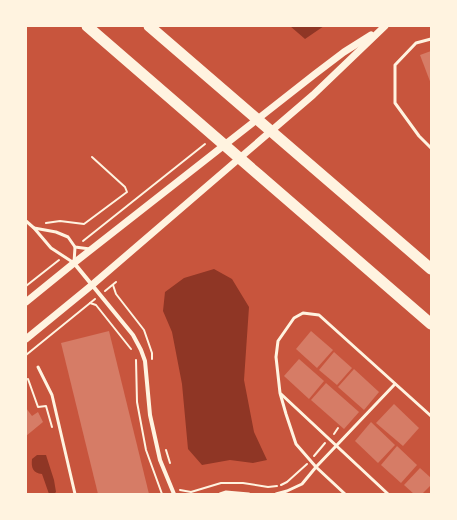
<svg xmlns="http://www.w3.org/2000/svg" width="457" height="520" viewBox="0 0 457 520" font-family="Arial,sans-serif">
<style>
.water{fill:#8f3625}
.building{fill:#d67c66}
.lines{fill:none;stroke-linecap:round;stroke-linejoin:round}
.path{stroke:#fff3e0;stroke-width:2}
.service{stroke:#fff3e0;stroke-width:3}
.minor{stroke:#fff3e0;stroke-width:4}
.tertiary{stroke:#fff3e0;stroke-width:7}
.motorway{stroke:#fff3e0;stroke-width:11}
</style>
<rect width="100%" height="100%" fill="#c8553d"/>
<g class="water">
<path d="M290,26H324L305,39Z"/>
<path d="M214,269L232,279L249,307L244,380L254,432L267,460L253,463L230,460L202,465L188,449L182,384L172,332L163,311L165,292L184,278Z"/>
<path d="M37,455H46L54,480L56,492L54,494H49L42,474C33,473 31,468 32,459Z"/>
</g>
<g class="building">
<path d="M431,51V84L420,55Z"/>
<path d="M109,331L149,494H98L61,343Z"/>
<path d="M311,331L333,350L317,368L296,349Z"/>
<path d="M334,352L352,368L337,385L319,370Z"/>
<path d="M299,359L324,381L309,399L284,376Z"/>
<path d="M354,369L379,392L364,410L338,387Z"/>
<path d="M326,383L359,412L344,429L311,400Z"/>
<path d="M394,404L419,428L403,446L376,423Z"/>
<path d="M26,408L32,416L38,412L43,422L26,436Z"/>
<path d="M371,422L395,445L378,463L355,441Z"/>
<path d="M397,446L417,465L401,483L381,465Z"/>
<path d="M420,468L431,478V485L422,494H414L404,485Z"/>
</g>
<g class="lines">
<g class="path">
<path d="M46,223L60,221L84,224L127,192L125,187L92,157"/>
<path d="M83,241L205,144"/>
<path d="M113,285L116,294L144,330L152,353V359"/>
<path d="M26,286L59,260"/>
<path d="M105,291L116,282"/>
<path d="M90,303L96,305L131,349"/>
<path d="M26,355L95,299"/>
<path d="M136,360L137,402L146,450L162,494"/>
<path d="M28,379L38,407L46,406L52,427"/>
<path d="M334,434L338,428"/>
<path d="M166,450L170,463"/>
<path d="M314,456L325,443"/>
<path d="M281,485L287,482L307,464"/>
<path d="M180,490L191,492L221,483H243L268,487L277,486"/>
</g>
<g class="service">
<path d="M431,39L416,43L395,65V103L419,136L431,148"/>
<path d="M26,221L34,228L51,248L74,263L75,247"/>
<path d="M34,228L56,232L68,237L75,247L90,249"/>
<path d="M38,367L52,395L75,494"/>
<path d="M281,394L388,494"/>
<path d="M220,494L226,492L249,494"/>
<path d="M276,494L287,491L302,484L316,467L296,444L286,414L280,393L276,357L278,341L294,318L303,313L319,315L431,416"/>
<path d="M345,494L316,467L395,384"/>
</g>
<path class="minor" d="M74,263L133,335L141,350L145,361L150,415L160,460L174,494"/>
<g class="tertiary">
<path d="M26,302L74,263L315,74L344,52L371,35"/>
<path d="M26,339L92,285L313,95L385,26"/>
</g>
<g class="motorway">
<path d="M87,26C202,125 316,225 431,324"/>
<path d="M149,26L431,269"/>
</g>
</g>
<rect width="457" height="520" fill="none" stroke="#fff3e0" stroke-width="54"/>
</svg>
